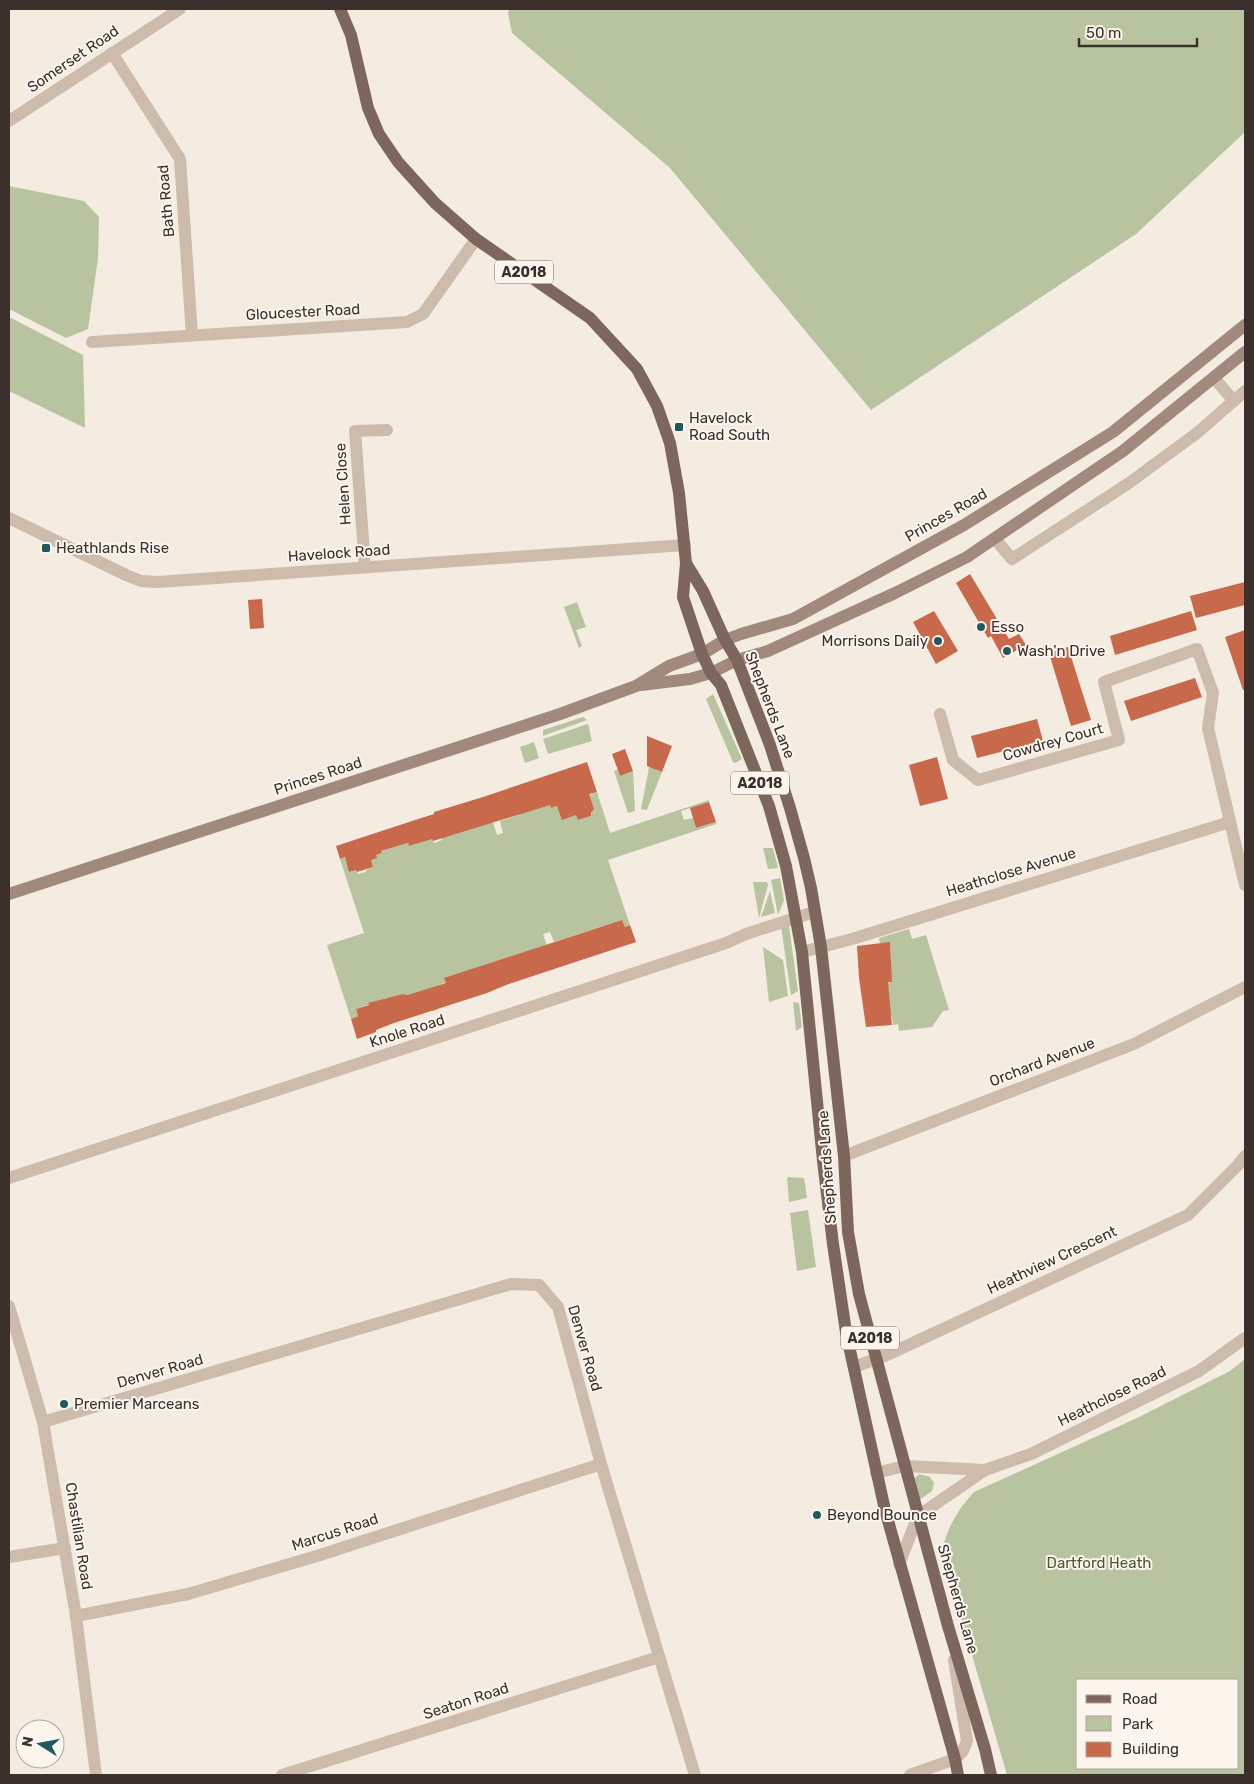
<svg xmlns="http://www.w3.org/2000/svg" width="1254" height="1784" viewBox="0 0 1254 1784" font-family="Rubik,sans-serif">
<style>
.green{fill:#b8c4a0;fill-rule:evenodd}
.building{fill:#c8694b}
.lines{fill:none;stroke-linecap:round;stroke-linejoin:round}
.street{stroke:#cdbbac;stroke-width:12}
.secondary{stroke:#a18a7d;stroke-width:12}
.primary{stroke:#7d675c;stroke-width:12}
.poi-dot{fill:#1f5a5e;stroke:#fbf5ee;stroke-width:2}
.labels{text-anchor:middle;stroke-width:4;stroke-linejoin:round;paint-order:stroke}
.shield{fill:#fbf5ee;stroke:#756b66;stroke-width:1}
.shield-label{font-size:14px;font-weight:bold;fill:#3b302b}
.street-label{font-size:15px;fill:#3b302b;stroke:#fbf5ee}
.poi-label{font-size:15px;fill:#3b302b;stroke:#fbf5ee;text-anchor:start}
.park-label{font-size:15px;fill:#4a5a2e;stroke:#fbf5ee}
</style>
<rect width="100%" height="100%" fill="#f4ebe1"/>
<g class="green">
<path d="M509,9H1245V132L1136,234L871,410L670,168L512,33L508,13Z"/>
<path d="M9,186L84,201L99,217L98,258L88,329L66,338L9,309Z"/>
<path d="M9,317L83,355L85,428L9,391Z"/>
<path d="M577,602L586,627L576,630L582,646L579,648L564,607Z"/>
<path d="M713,694L742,759L735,763L733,762L706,699Z"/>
<path d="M583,717L587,720L543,736V730Z"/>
<path d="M588,724L592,741L548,754L543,739Z"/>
<path d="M534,742L539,758L525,763L520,747Z"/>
<path d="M647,758L656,762V770L662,772L647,810L641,809L649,768Z"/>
<path d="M618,770L620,776L633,771L635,811L628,813L614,771Z"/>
<path d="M597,792L610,833L709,800V802L681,811L684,820L693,818L696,828L716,822V824L608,860L630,925L625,927L622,920L554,942L550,932L543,934L547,946L447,993L444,983L433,987L434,991L431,992L437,1010L432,1011L428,998L403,994L395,997L394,1005L399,1021L394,1023L386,998L356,1009L358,1016L351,1019L327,945L364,933L340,859L345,857L350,872L356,870L358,874L366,872V870L373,867L371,860L376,855L382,853L381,851L408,843L409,846L416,844L410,822L432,839L434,843L442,840L440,832L491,816L497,835L503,833L500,821L519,815L516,807L550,805L551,808L557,806L576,815L578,820L591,816L592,810L584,796Z"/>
<path d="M763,848H773L778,868L768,869Z"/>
<path d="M780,878L784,900L778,915L771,880Z"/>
<path d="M753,882H767L768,885L759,918Z"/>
<path d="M770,891L775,913L761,917Z"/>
<path d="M781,926H789L798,991L791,995Z"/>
<path d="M909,929L912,939L926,935L949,1010L943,1011L932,1027L899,1031L898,1024L893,1025L892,1016H886L878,983L892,982L885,962L891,961L890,943L880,944L879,938Z"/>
<path d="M763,947L783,960L788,996L769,1002Z"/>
<path d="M793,1002L799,1003L802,1027L796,1031Z"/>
<path d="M788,1177L804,1178L807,1198L789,1202L787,1178Z"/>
<path d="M808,1210L816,1267L797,1271L790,1213Z"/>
<path d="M1245,1359V1775H1007L942,1552C946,1529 958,1509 974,1492L1137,1418L1230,1371ZM1238,1680V1768H1078V1680Z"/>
<path d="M919,1474L930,1477L934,1483L932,1491L918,1501L914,1479Z"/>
</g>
<g class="building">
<path d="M970,574L1009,639L1019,634L1026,645L1003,658L991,636L988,638L956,583Z"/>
<path d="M1245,582V605L1196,618L1190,596Z"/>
<path d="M262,599L264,628L250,629L248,600Z"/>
<path d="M934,611L958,651L936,664L913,622Z"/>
<path d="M1191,611L1197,630L1115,655L1110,636Z"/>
<path d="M1245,630V690H1243L1225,637Z"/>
<path d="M1068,647L1091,720L1071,726L1049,653Z"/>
<path d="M1195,678L1202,697L1131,721L1124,701Z"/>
<path d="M1037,719L1043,741L977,758L971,736Z"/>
<path d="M647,736L672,746L662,772L647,766Z"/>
<path d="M625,749L633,771L620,776L612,754Z"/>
<path d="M937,757L948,799L920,806L909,765Z"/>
<path d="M587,762L597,792L589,794L594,809L591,813V816L578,820L576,815L562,820L557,806L551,808L550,805L433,841L432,839L409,846L408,843L381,851L382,853L376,855L377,858L371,860L373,867L357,872L356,870L349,872L345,857L340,859L336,846L415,820L434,814V812L483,797Z"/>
<path d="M709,802L716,822L696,828L690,808Z"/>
<path d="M622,920L625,927L630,925L636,942L506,985L487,993L394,1023L376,1030V1032L357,1039L351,1019L358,1016L356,1009L369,1005L368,1003L403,994L408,995L433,987L446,983L444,978Z"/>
<path d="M890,942L892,982H888L892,1025L866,1027L859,978L857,946Z"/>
</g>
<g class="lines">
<g class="street">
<path d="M112,53L180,159L192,335"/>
<path d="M9,121L180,9"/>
<path d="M92,342L407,322L423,314L476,239"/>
<path d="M1214,378L1234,401"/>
<path d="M9,518L126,575L141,581L158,582L685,545"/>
<path d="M995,539L1012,559L1129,483L1197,433L1245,391"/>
<path d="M365,567L355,431L387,430"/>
<path d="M940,714L953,760L978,780L1119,740L1104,682L1197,649L1213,693L1208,728L1245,885"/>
<path d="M802,952L852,939L1230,822"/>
<path d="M844,1156L1134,1044L1245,987"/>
<path d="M9,1178L726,943L746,934L814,912"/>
<path d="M9,1306L43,1422L76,1616L96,1775"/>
<path d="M854,1367L887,1355L1188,1215L1237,1166L1245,1156"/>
<path d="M43,1422L511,1284L539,1285L558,1307L601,1464L695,1775"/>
<path d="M876,1473L904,1466L985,1470"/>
<path d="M9,1557L65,1548"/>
<path d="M899,1564L918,1516L985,1470L1031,1454L1199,1371L1245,1338"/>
<path d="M76,1616L188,1594L317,1556L601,1464"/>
<path d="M282,1775L659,1657"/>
<path d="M910,1775L955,1759L963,1751L967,1741L954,1660"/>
</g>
<g class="secondary">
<path d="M641,685L690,679L711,673L737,660L768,651L895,593L967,557L1123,451L1245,352"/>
<path d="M9,894L560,714L636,686L669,666L702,654L725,640L741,634L793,619L964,525L1113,432L1245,325"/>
</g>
<g class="primary">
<path d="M340,9L351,35L368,108L379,134L398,162L435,203L476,239L590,318L637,369L657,406L670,443L679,493L686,563L683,597L702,654L711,673L721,685L769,806L786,866L802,952L823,1161L833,1244L846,1332L885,1510L955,1759L958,1775"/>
<path d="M686,563L703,591L725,640L737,660L770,745L790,808L804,858L811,888L821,947L844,1156L848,1232L859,1294L948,1626L985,1749L991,1775"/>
</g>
</g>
<g class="poi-dot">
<rect x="674" y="422" width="10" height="10" rx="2.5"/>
<rect x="41" y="543" width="10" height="10" rx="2.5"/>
<circle cx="981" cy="627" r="5"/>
<circle cx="938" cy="641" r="5"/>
<circle cx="1007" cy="651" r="5"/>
<circle cx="64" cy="1404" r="5"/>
<circle cx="817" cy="1515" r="5"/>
</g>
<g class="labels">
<g class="shield">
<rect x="495" y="260.5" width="58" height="23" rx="4"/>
<rect x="731" y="771.5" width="58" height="23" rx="4"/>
<rect x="841" y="1326.5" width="58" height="23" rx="4"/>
</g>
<g class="shield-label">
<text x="524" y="277">A2018</text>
<text x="760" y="788">A2018</text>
<text x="870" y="1343">A2018</text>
</g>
<g class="street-label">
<text transform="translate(73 59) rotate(-34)" y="5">Somerset Road</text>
<text transform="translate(166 201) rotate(-95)" y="5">Bath Road</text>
<text transform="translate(303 312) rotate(-3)" y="5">Gloucester Road</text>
<text transform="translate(343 484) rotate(-94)" y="5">Helen Close</text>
<text transform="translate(946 515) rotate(-30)" y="5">Princes Road</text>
<text transform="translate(339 553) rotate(-4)" y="5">Havelock Road</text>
<text transform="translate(770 705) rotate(69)" y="5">Shepherds Lane</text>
<text transform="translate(1053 742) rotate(-16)" y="5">Cowdrey Court</text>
<text transform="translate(318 776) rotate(-18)" y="5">Princes Road</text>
<text transform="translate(1011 872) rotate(-17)" y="5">Heathclose Avenue</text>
<text transform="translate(407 1031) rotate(-18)" y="5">Knole Road</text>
<text transform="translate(1042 1062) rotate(-21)" y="5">Orchard Avenue</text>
<text transform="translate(827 1167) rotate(-94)" y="5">Shepherds Lane</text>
<text transform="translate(1052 1260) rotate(-25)" y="5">Heathview Crescent</text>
<text transform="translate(585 1348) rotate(74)" y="5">Denver Road</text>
<text transform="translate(160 1371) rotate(-16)" y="5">Denver Road</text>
<text transform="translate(1112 1396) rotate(-26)" y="5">Heathclose Road</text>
<text transform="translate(335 1532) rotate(-18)" y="5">Marcus Road</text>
<text transform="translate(79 1536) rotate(81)" y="5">Chastilian Road</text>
<text transform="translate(958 1599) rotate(74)" y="5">Shepherds Lane</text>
<text transform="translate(466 1701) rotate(-18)" y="5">Seaton Road</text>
</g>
<g class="poi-label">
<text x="689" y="423">Havelock<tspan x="689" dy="17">Road South</tspan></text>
<text x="56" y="553">Heathlands Rise</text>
<text x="991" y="632">Esso</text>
<text x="928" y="646" text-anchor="end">Morrisons Daily</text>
<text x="1017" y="656">Wash'n Drive</text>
<text x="74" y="1409">Premier Marceans</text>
<text x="827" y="1520">Beyond Bounce</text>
</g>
<g class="park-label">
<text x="1099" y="1568">Dartford Heath</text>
</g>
</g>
<rect width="1254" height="1784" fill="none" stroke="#3b302b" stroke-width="20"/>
<rect x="1076" y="1679" width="162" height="90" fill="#fbf5ee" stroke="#aea6a0"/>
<rect x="1086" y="1695" width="25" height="8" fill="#7d675c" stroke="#aea6a0"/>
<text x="1122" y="1704" font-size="15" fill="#3b302b">Road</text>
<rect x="1086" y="1716" width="25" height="15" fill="#b8c4a0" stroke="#aea6a0"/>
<text x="1122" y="1729" font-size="15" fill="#3b302b">Park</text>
<rect x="1086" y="1742" width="25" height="15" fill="#c8694b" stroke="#aea6a0"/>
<text x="1122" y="1754" font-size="15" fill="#3b302b">Building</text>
<g transform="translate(40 1744) rotate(281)"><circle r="24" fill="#fbf5ee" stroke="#aea6a0"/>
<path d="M0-4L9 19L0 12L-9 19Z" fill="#1f5a5e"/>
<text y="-8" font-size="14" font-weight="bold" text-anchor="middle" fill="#3b302b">N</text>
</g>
<path d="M1079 38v8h118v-8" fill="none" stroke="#3b302b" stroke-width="2.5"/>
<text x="1086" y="38" font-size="15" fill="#3b302b" stroke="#fbf5ee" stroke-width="4" paint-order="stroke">50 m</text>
</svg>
